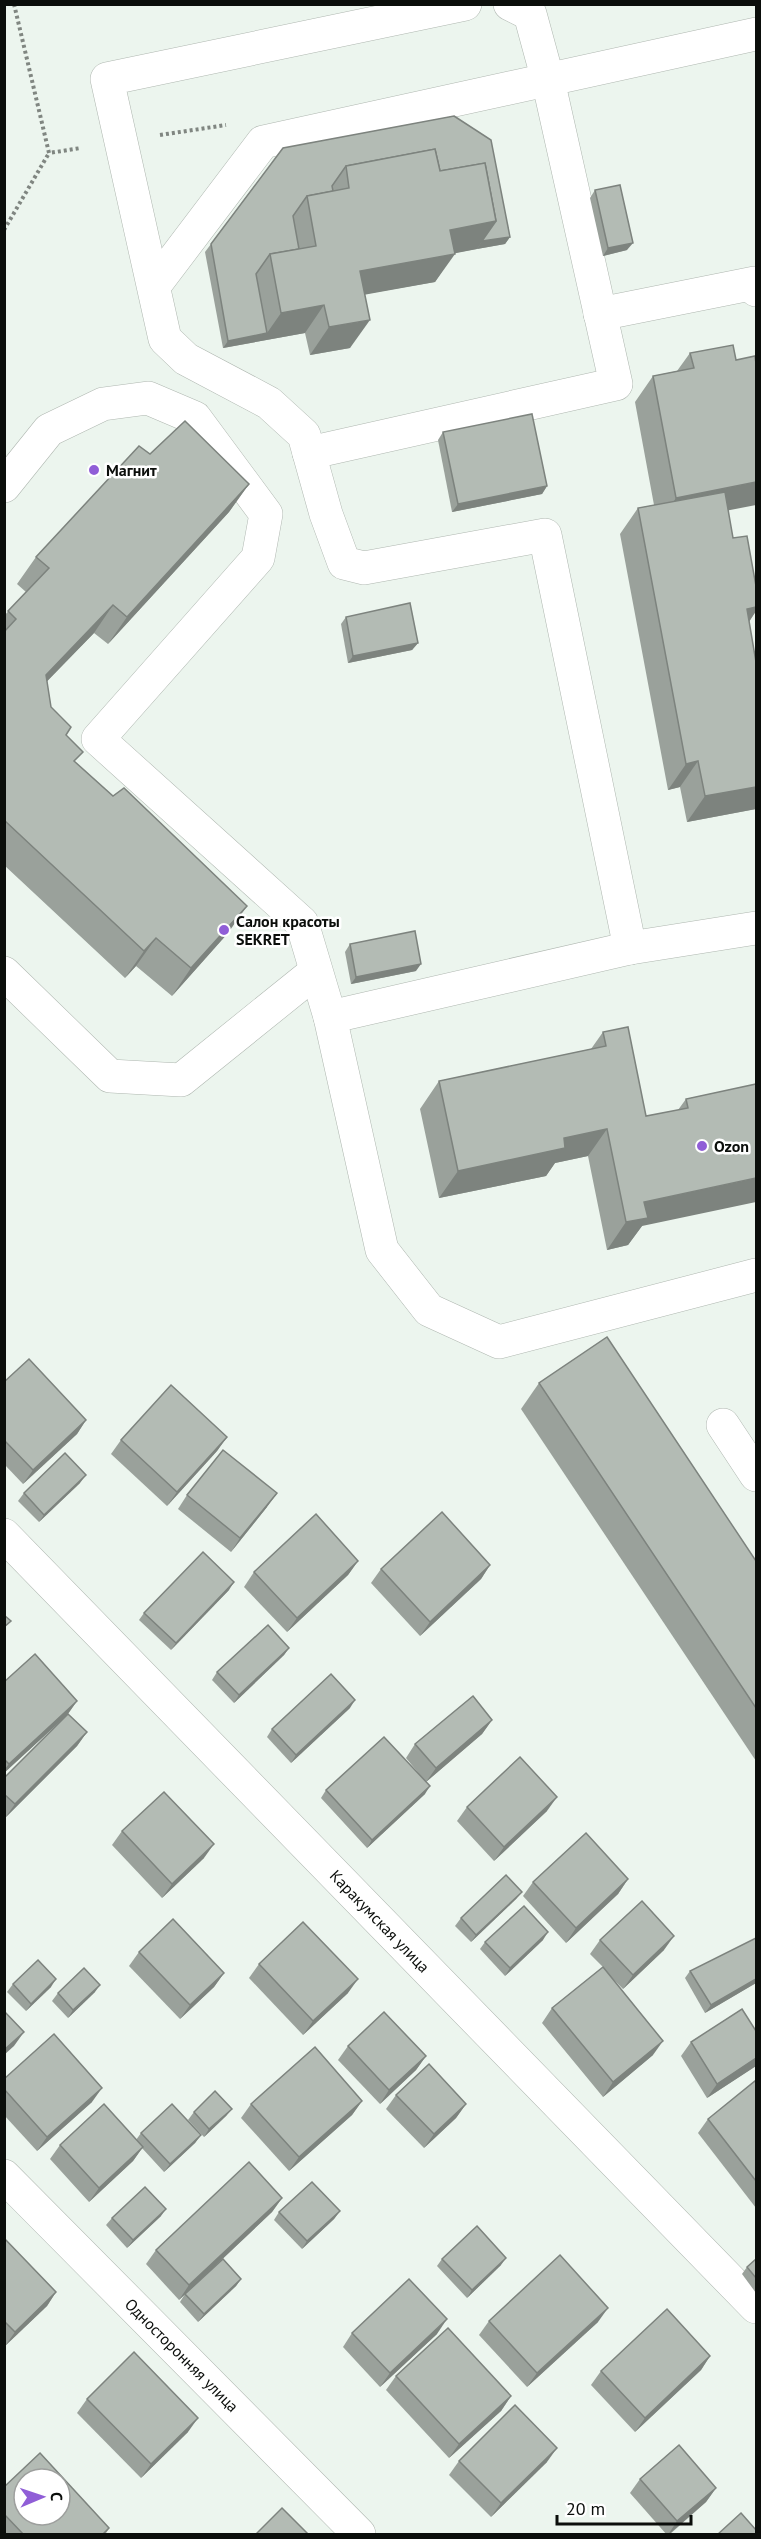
<svg xmlns="http://www.w3.org/2000/svg" width="761" height="2539" viewBox="0 0 761 2539" font-family="'PT Sans',sans-serif">
<style>
.lines{fill:none;stroke-linecap:round;stroke-linejoin:round}
.minor-casing{stroke:#afb7b0;stroke-width:34}
.path{stroke:#808681;stroke-width:4;stroke-dasharray:3 3;stroke-linecap:butt}
.minor{stroke:#fff;stroke-width:33}
.wall{fill:#9aa19b}
.shaded-wall{fill:#7d837e}
.building{fill:#b3bbb4;stroke:#7d837e;stroke-width:1.5;fill-rule:evenodd}
.poi-dot{fill:#905ed7;stroke:#fff;stroke-width:2}
.labels{text-anchor:middle;stroke-width:5;stroke-linejoin:round;paint-order:stroke}
.poi-label{font-size:16px;font-weight:bold;fill:#0b0e0b;stroke:#fff;text-anchor:start}
.street-label{font-size:16px;fill:#0b0e0b;stroke:#fff}
</style>
<rect width="100%" height="100%" fill="#ecf5ee"/>
<g class="lines">
<g class="minor-casing">
<g id="minor">
<path d="M465,4L107,79L165,339L186,359L269,403L304,435L326,514L344,563L364,568L545,535L630,948"/>
<path d="M154,286L263,142L756,34"/>
<path d="M600,314L755,283L756,290"/>
<path d="M309,453L616,384L548,80L530,14L510,4"/>
<path d="M4,486L49,430L103,404L148,398L195,418L266,514L258,558L98,739L302,923L330,1017L382,1250L429,1310L499,1342L756,1275"/>
<path d="M4,973L110,1076L181,1080L315,972"/>
<path d="M330,1017L630,948L756,928"/>
<path d="M723,1425L756,1475"/>
<path d="M4,1535L756,2307"/>
<path d="M4,2176L359,2534"/>
</g>
</g>
<g class="path">
<path d="M14,4L49,153L81,148"/>
<path d="M160,135L226,125"/>
<path d="M4,230L49,153"/>
</g>
<use href="#minor" class="minor"/>
</g>
<g class="wall">
<path d="M454,116L510,237L505,244L454,253L435,282L365,294L350,348L310,355L305,333L223,348L205,252L283,148Z"/>
<path d="M595,190L627,250L603,256L590,198Z"/>
<path d="M690,353L728,510L733,538L756,611L749,622L756,662V809L687,822L680,787L668,790L620,534L638,508L654,505L635,402L653,376L677,371Z"/>
<path d="M443,432L547,486L542,494L452,512L438,440Z"/>
<path d="M150,454L249,484L229,512L108,644L94,633L47,681L51,707L66,735L75,762L228,933L172,996L136,966L125,978L4,865V616L26,592L17,584L36,557Z"/>
<path d="M346,617L418,643L412,650L348,663L341,624Z"/>
<path d="M350,944L416,971L351,984L345,952Z"/>
<path d="M603,1032L646,1116L678,1110L686,1099L756,1084L642,1226L628,1245L607,1250L588,1156L555,1163L546,1176L439,1198L420,1109L439,1081L591,1049Z"/>
<path d="M4,1382L86,1420L77,1434L23,1484L4,1464Z"/>
<path d="M539,1383L756,1561V1761L521,1409Z"/>
<path d="M227,1437L217,1451L167,1506L111,1454L121,1440Z"/>
<path d="M80,1483L39,1522L18,1501L24,1493Z"/>
<path d="M187,1495L267,1507L231,1552L178,1509Z"/>
<path d="M358,1561L348,1575L287,1632L244,1587L254,1572Z"/>
<path d="M490,1565L481,1579L420,1636L371,1583L381,1569Z"/>
<path d="M229,1590L171,1650L139,1620L144,1613Z"/>
<path d="M289,1648L284,1655L234,1703L212,1680L217,1672Z"/>
<path d="M4,1682L77,1701L68,1714L87,1732L77,1746L5,1818L4,1778L63,1719L4,1773Z"/>
<path d="M350,1708L291,1763L267,1737L272,1729Z"/>
<path d="M492,1720L482,1734L426,1782L425,1794L367,1848L321,1798L326,1790L420,1775L406,1758L415,1744Z"/>
<path d="M467,1807L547,1811L494,1861L457,1821Z"/>
<path d="M122,1831L204,1858L162,1898L112,1845Z"/>
<path d="M628,1879L618,1894L566,1943L523,1896L533,1882Z"/>
<path d="M522,1892L516,1899L471,1942L455,1926L461,1918Z"/>
<path d="M543,1940L505,1976L480,1949L485,1942Z"/>
<path d="M600,1940L664,1950L623,1989L607,1973L653,2055L603,2097L542,2023L552,2008L603,1967L590,1954Z"/>
<path d="M139,1952L224,1973L214,1987L180,2019L129,1966Z"/>
<path d="M259,1964L348,1993L303,2035L249,1978Z"/>
<path d="M690,1971L756,1983L705,2013L685,1978Z"/>
<path d="M13,1984L51,1987L26,2011L7,1992Z"/>
<path d="M95,1992L68,2018L52,2001L58,1993Z"/>
<path d="M756,2031V2066L707,2098L681,2056L691,2042Z"/>
<path d="M348,2046L426,2056L416,2070L380,2104L338,2060Z"/>
<path d="M4,2079L92,2102L37,2151L4,2115Z"/>
<path d="M756,2083V2208L698,2133L708,2119Z"/>
<path d="M396,2095L466,2104L456,2118L424,2148L386,2109Z"/>
<path d="M362,2101L352,2115L289,2171L241,2118L251,2104Z"/>
<path d="M232,2109L226,2116L204,2137L188,2120L194,2112Z"/>
<path d="M141,2133L201,2135L195,2143L164,2172L142,2148L133,2161L89,2202L50,2159L60,2145L136,2140Z"/>
<path d="M282,2198L272,2212L179,2300L146,2264L156,2250Z"/>
<path d="M340,2211L334,2219L302,2249L274,2220L279,2212Z"/>
<path d="M161,2216L127,2248L106,2225L112,2218Z"/>
<path d="M4,2238L56,2292L47,2306L5,2346L4,2345Z"/>
<path d="M442,2259L501,2265L467,2298L437,2266Z"/>
<path d="M756,2259V2293L742,2274L747,2267Z"/>
<path d="M241,2279L236,2286L198,2322L180,2302L185,2294Z"/>
<path d="M489,2321L598,2322L527,2387L479,2335Z"/>
<path d="M352,2333L437,2334L380,2387L343,2347Z"/>
<path d="M710,2356L701,2370L635,2432L591,2385L601,2371Z"/>
<path d="M396,2376L511,2396L501,2411L449,2458L386,2390Z"/>
<path d="M87,2399L188,2432L141,2478L77,2413Z"/>
<path d="M459,2461L547,2462L491,2517L449,2475Z"/>
<path d="M640,2479L716,2488L706,2502L669,2535H667L630,2493Z"/>
<path d="M4,2487L109,2528L105,2535H4Z"/>
</g>
<g class="shaded-wall">
<path d="M496,221L477,249L431,258L450,230Z"/>
<path d="M510,237L505,244L477,249L482,241Z"/>
<path d="M633,243L627,250L603,256L608,248Z"/>
<path d="M455,254L435,282L341,299L360,271Z"/>
<path d="M324,305L305,333L223,348L228,341L267,333L281,313Z"/>
<path d="M370,320L350,348L310,355L329,327Z"/>
<path d="M756,482V505L658,524L676,498Z"/>
<path d="M249,484L229,512L108,644L127,617Z"/>
<path d="M547,486L542,494L452,512L458,504Z"/>
<path d="M113,605L94,633L27,702L46,675Z"/>
<path d="M756,607V611L742,632L747,609Z"/>
<path d="M418,643L412,650L348,663L353,656Z"/>
<path d="M698,761L680,787L668,790L686,764Z"/>
<path d="M756,787V809L687,822L705,796Z"/>
<path d="M247,906L228,933L172,996L191,968Z"/>
<path d="M156,938L136,966L125,978L144,951Z"/>
<path d="M421,964L416,971L351,984L356,977Z"/>
<path d="M607,1129L588,1156L555,1163L546,1176L439,1198L458,1171L564,1138Z"/>
<path d="M756,1178V1202L642,1226L628,1245L607,1250L626,1222L644,1202Z"/>
<path d="M86,1420L77,1434L23,1484L33,1470Z"/>
<path d="M227,1437L217,1451L167,1506L177,1492Z"/>
<path d="M86,1475L80,1483L39,1522L44,1515Z"/>
<path d="M277,1493L267,1507L231,1552L240,1538Z"/>
<path d="M358,1561L348,1575L287,1632L297,1618Z"/>
<path d="M490,1565L481,1579L420,1636L430,1622Z"/>
<path d="M234,1582L229,1590L171,1650L176,1643Z"/>
<path d="M289,1648L284,1655L234,1703L239,1695Z"/>
<path d="M355,1700L350,1708L291,1763L296,1755Z"/>
<path d="M77,1701L67,1715L4,1773V1770L9,1764Z"/>
<path d="M492,1720L482,1734L426,1782L436,1768Z"/>
<path d="M87,1732L77,1746L5,1818L15,1804Z"/>
<path d="M430,1786L425,1794L367,1848L372,1840Z"/>
<path d="M557,1797L547,1811L494,1861L504,1847Z"/>
<path d="M214,1844L204,1858L162,1898L172,1884Z"/>
<path d="M628,1879L618,1894L566,1943L576,1928Z"/>
<path d="M522,1892L516,1899L471,1942L476,1935Z"/>
<path d="M548,1932L543,1940L505,1976L510,1968Z"/>
<path d="M674,1936L664,1950L623,1989L633,1975Z"/>
<path d="M224,1973L214,1987L180,2019L190,2005Z"/>
<path d="M56,1979L51,1987L26,2011L31,2004Z"/>
<path d="M358,1979L348,1993L303,2035L313,2021Z"/>
<path d="M756,1979V1983L705,2013L711,2005Z"/>
<path d="M100,1985L95,1992L68,2018L73,2010Z"/>
<path d="M24,2032L14,2046L4,2055V2050Z"/>
<path d="M663,2041L653,2055L603,2097L613,2082Z"/>
<path d="M426,2056L416,2070L380,2104L389,2090Z"/>
<path d="M756,2058V2066L707,2098L717,2084Z"/>
<path d="M102,2088L92,2102L37,2151L47,2137Z"/>
<path d="M362,2101L352,2115L289,2171L299,2157Z"/>
<path d="M466,2104L456,2118L424,2148L434,2134Z"/>
<path d="M232,2109L226,2116L204,2137L209,2129Z"/>
<path d="M201,2135L195,2143L164,2172L170,2164Z"/>
<path d="M143,2147L133,2161L89,2202L99,2188Z"/>
<path d="M282,2198L272,2212L179,2300L189,2285Z"/>
<path d="M166,2209L161,2216L127,2248L133,2240Z"/>
<path d="M340,2211L334,2219L302,2249L307,2241Z"/>
<path d="M506,2258L501,2265L467,2298L472,2290Z"/>
<path d="M241,2279L236,2286L198,2322L204,2314Z"/>
<path d="M56,2292L47,2306L5,2346L15,2332Z"/>
<path d="M608,2308L598,2322L527,2387L537,2373Z"/>
<path d="M447,2319L437,2334L380,2387L390,2373Z"/>
<path d="M710,2356L701,2370L635,2432L645,2418Z"/>
<path d="M511,2396L501,2411L449,2458L459,2444Z"/>
<path d="M198,2418L188,2432L141,2478L151,2464Z"/>
<path d="M557,2448L547,2462L491,2517L501,2503Z"/>
<path d="M716,2488L706,2502L668,2535L677,2521Z"/>
</g>
<g class="building">
<path d="M454,116L491,140L510,237L482,241L496,221L485,163L440,171L435,149L346,166L332,186L333,191L307,196L293,216L299,249L270,254L256,274L267,333L228,341L211,244L283,148Z"/>
<path d="M435,149L440,171L485,163L496,221L450,230L455,254L360,271L370,320L329,327L324,305L281,313L270,254L316,246L307,196L349,188L346,166Z"/>
<path d="M620,185L633,243L608,248L595,190Z"/>
<path d="M733,345L736,360L755,356L756,364V482L676,498L653,376L694,368L690,353Z"/>
<path d="M532,414L547,486L458,504L443,432Z"/>
<path d="M185,421L249,484L127,617L113,605L46,675L51,707L71,727L66,735L83,752L74,761L113,796L124,788L247,906L191,968L156,938L144,951L4,820V632L16,619L8,611L49,568L36,557L139,446L150,454Z"/>
<path d="M725,492L733,538L747,536L756,586V607L747,609L756,662V787L705,796L698,761L686,764L638,508Z"/>
<path d="M410,603L418,643L353,656L346,617Z"/>
<path d="M415,931L421,964L356,977L350,944Z"/>
<path d="M628,1027L646,1116L688,1108L686,1099L756,1084V1178L644,1202L648,1218L626,1222L607,1129L564,1138L565,1148L458,1171L439,1081L606,1046L603,1032Z"/>
<path d="M607,1337L756,1561V1708L539,1383Z"/>
<path d="M29,1359L86,1420L33,1470L4,1440V1382Z"/>
<path d="M171,1385L227,1437L177,1492L121,1440Z"/>
<path d="M223,1450L277,1493L240,1538L187,1495Z"/>
<path d="M65,1453L86,1475L44,1515L24,1493Z"/>
<path d="M442,1512L490,1565L430,1622L381,1569Z"/>
<path d="M316,1514L358,1561L297,1618L254,1572Z"/>
<path d="M203,1552L234,1582L176,1643L144,1613Z"/>
<path d="M4,1615L11,1621L4,1627Z"/>
<path d="M268,1625L289,1648L239,1695L217,1672Z"/>
<path d="M35,1654L77,1701L9,1764L4,1759V1682Z"/>
<path d="M331,1674L355,1700L296,1755L272,1729Z"/>
<path d="M473,1696L492,1720L436,1768L415,1744Z"/>
<path d="M68,1714L87,1732L15,1804L4,1794V1778Z"/>
<path d="M384,1737L430,1786L372,1840L326,1790Z"/>
<path d="M520,1757L557,1797L504,1847L467,1807Z"/>
<path d="M164,1792L214,1844L172,1884L122,1831Z"/>
<path d="M586,1833L628,1879L576,1928L533,1882Z"/>
<path d="M506,1875L522,1892L476,1935L461,1918Z"/>
<path d="M642,1901L674,1936L633,1975L600,1940Z"/>
<path d="M524,1906L548,1932L510,1968L485,1942Z"/>
<path d="M173,1919L224,1973L190,2005L139,1952Z"/>
<path d="M303,1922L358,1979L313,2021L259,1964Z"/>
<path d="M756,1938V1979L711,2005L690,1971Z"/>
<path d="M38,1960L56,1979L31,2004L13,1984Z"/>
<path d="M603,1967L663,2041L613,2082L552,2008Z"/>
<path d="M84,1968L100,1985L73,2010L58,1993Z"/>
<path d="M742,2009L756,2031V2058L717,2084L691,2042Z"/>
<path d="M4,2011L24,2032L4,2050Z"/>
<path d="M384,2012L426,2056L389,2090L348,2046Z"/>
<path d="M54,2034L102,2088L47,2137L4,2089V2079Z"/>
<path d="M315,2047L362,2101L299,2157L251,2104Z"/>
<path d="M429,2064L466,2104L434,2134L396,2095Z"/>
<path d="M755,2081L756,2083V2181L708,2119Z"/>
<path d="M215,2091L232,2109L209,2129L194,2112Z"/>
<path d="M104,2104L143,2147L99,2188L60,2145Z"/>
<path d="M172,2104L201,2135L170,2164L141,2133Z"/>
<path d="M249,2162L282,2198L189,2285L156,2250Z"/>
<path d="M312,2182L340,2211L307,2241L279,2212Z"/>
<path d="M145,2187L166,2209L133,2240L112,2218Z"/>
<path d="M477,2226L506,2258L472,2290L442,2259Z"/>
<path d="M4,2238L56,2292L15,2332L4,2321Z"/>
<path d="M560,2255L608,2308L537,2373L489,2321Z"/>
<path d="M223,2259L241,2279L204,2314L185,2294Z"/>
<path d="M756,2259V2278L747,2267Z"/>
<path d="M409,2279L447,2319L390,2373L352,2333Z"/>
<path d="M667,2309L710,2356L645,2418L601,2371Z"/>
<path d="M448,2328L511,2396L459,2444L396,2376Z"/>
<path d="M134,2352L198,2418L151,2464L87,2399Z"/>
<path d="M515,2405L557,2448L501,2503L459,2461Z"/>
<path d="M679,2445L716,2488L677,2521L640,2479Z"/>
<path d="M40,2453L109,2528L102,2535H24L4,2514V2487ZM24,2479H60V2515H24Z"/>
<path d="M282,2508L309,2535H255Z"/>
<path d="M741,2513L756,2530V2535H717Z"/>
</g>
<g class="poi-dot">
<circle cx="94" cy="470" r="6"/>
<circle cx="224" cy="930" r="6"/>
<circle cx="702" cy="1146" r="6"/>
</g>
<g class="labels">
<g class="poi-label">
<text x="106" y="476">Магнит</text>
<text x="236" y="927">Салон красоты<tspan x="236" dy="18">SEKRET</tspan></text>
<text x="714" y="1152">Ozon</text>
</g>
<g class="street-label">
<text transform="translate(380 1921) rotate(46)" y="6">Каракумская улица</text>
<text transform="translate(182 2355) rotate(45)" y="6">Односторонняя улица</text>
</g>
</g>
<rect width="761" height="2539" fill="none" stroke="#0b0e0b" stroke-width="12"/>
<g transform="translate(42 2497) rotate(88)"><circle r="28" fill="#ffffff" stroke="#9d9f9d" stroke-width="1.5"/>
<path d="M0-4.5L10 22L0 15L-10 22Z" fill="#905ed7"/>
<text y="-9" font-size="16" font-weight="bold" text-anchor="middle" fill="#0b0e0b">С</text>
</g>
<path d="M557 2515v9h134v-9" fill="none" stroke="#0b0e0b" stroke-width="3"/>
<text x="566" y="2515" font-size="18" fill="#0b0e0b" stroke="#ffffff" stroke-width="4.5" paint-order="stroke">20 m</text>
</svg>
